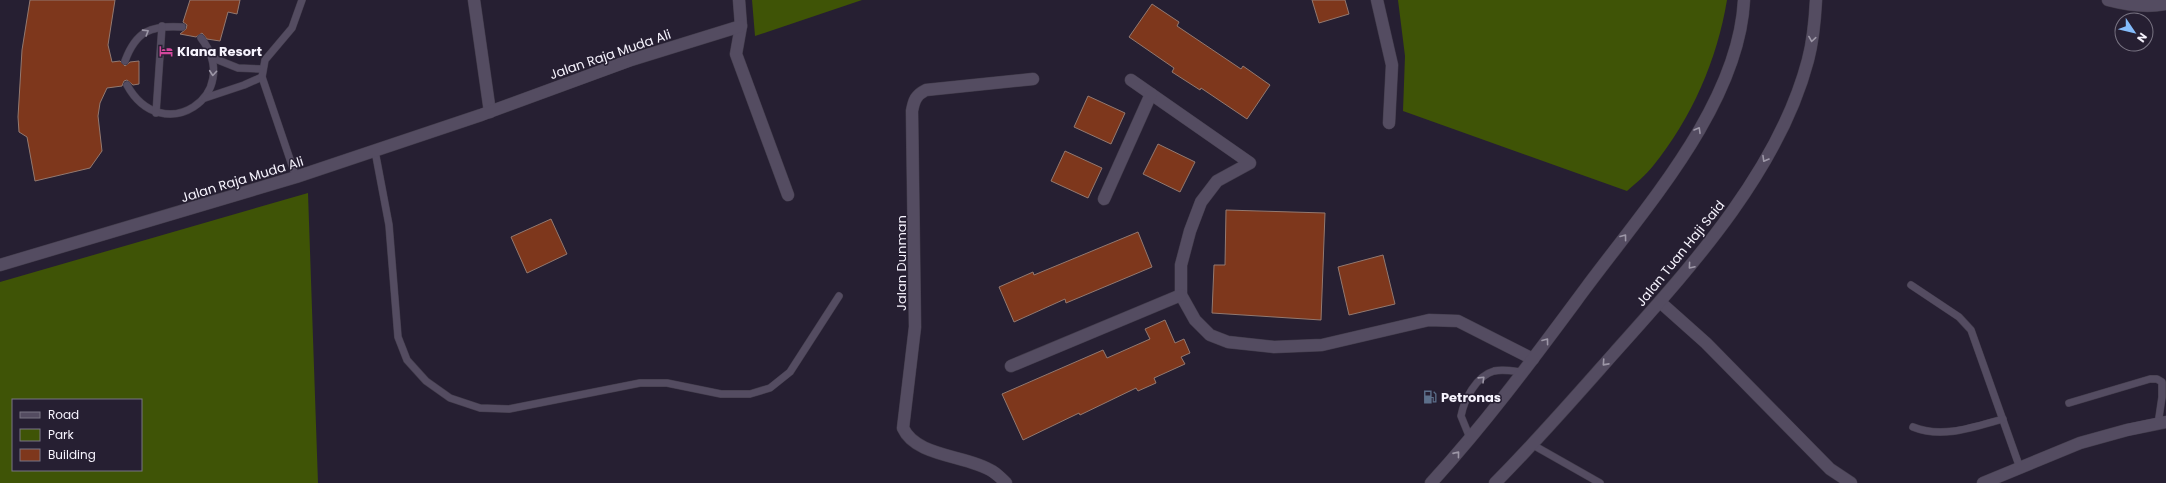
<svg xmlns="http://www.w3.org/2000/svg" width="2166" height="483" viewBox="0 0 2166 483" font-family="Poppins,sans-serif">
<style>
.green{fill:#3f5406;fill-rule:evenodd}
.building{fill:#7e371c;stroke:#937970}
.lines{fill:none;stroke-linecap:round;stroke-linejoin:round}
.lane-casing{stroke:#423c4b;stroke-width:8}
.street-casing{stroke:#423c4b;stroke-width:13}
.secondary-casing{stroke:#423c4b;stroke-width:13}
.lane{stroke:#544c61;stroke-width:7}
.street{stroke:#544c61;stroke-width:12}
.secondary{stroke:#544c61;stroke-width:12}
.oneway{stroke:#9d97a7}
.labels{text-anchor:middle;stroke-width:3;stroke-linejoin:round;paint-order:stroke}
.poi-label{font-size:13px;font-weight:bold;fill:#f6f3fd;stroke:#261f32;text-anchor:start}
.street-label{font-size:13px;fill:#f6f3fd;stroke:#261f32}
</style>
<rect width="100%" height="100%" fill="#261f32"/>
<g class="green">
<path d="M752,0H862L755,36Z"/>
<path d="M1398,0H1727C1717,60 1692,118 1653,166C1646,175 1636,183 1627,191L1403,111L1405,56Z"/>
<path d="M308,193L318,483H0V282ZM13,400H141V470H13Z"/>
</g>
<g class="building">
<path d="M30,0H115L108,45L112,62L120,61L125,66L130,62L139,61V84L133,85L127,80L124,81L122,86L107,88L100,103L98,116L102,151L90,168L35,181L27,137L19,132L18,117L22,50Z"/>
<path d="M190,0H240L237,14L228,12L220,41L207,39L202,33L196,37L180,34L186,29L187,25L183,22Z"/>
<path d="M1312,0H1345L1349,14L1319,23Z"/>
<path d="M1152,4L1179,22L1177,26L1241,69L1243,66L1270,85L1247,119L1201,88L1200,90L1172,72L1174,68L1129,37Z"/>
<path d="M1088,96L1125,113L1111,144L1074,127Z"/>
<path d="M1158,144L1195,162L1180,192L1143,174Z"/>
<path d="M1065,151L1102,168L1088,198L1051,181Z"/>
<path d="M1226,210L1325,213L1321,320L1212,313L1214,265H1225Z"/>
<path d="M551,219L567,254L527,273L511,237Z"/>
<path d="M1138,232L1152,267L1066,303L1065,299L1014,322L999,287L1033,272L1034,275Z"/>
<path d="M1383,255L1395,304L1349,315L1338,267Z"/>
<path d="M1165,320L1175,343L1184,339L1190,353L1181,357L1185,364L1154,378L1156,383L1138,391L1136,388L1080,415L1079,413L1023,440L1002,394L1103,350L1107,358L1150,339L1145,329Z"/>
</g>
<g class="lines">
<g class="lane-casing">
<g id="lane">
<path d="M213,58L238,68L262,69"/>
<path d="M125,61C136,31 151,25 182,27"/>
<path d="M127,85C162,149 245,95 201,38"/>
<path d="M205,98L244,85L262,77"/>
<path d="M156,113L162,26"/>
<path d="M375,151L389,225L398,337L407,360L426,381L450,398L480,408L509,409L640,383H667L721,394H750L770,388L790,372L839,296"/>
<path d="M296,177L262,77L265,60L292,28L302,0"/>
<path d="M1911,285L1959,317L1971,330L2020,468"/>
<path d="M2069,403L2150,379H2157L2162,382V397L2158,424"/>
<path d="M1913,427C1942,439 1974,427 2003,419"/>
<path d="M1470,438L1461,416C1464,400 1476,376 1494,371C1503,369 1513,371 1522,372"/>
<path d="M1533,445L1600,483"/>
</g>
</g>
<g class="street-casing">
<g id="street">
<path d="M474,0L490,112"/>
<path d="M739,0L741,26L736,54L788,195"/>
<path d="M1377,0L1392,65L1389,123"/>
<path d="M2108,0C2127,5 2146,8 2166,4"/>
<path d="M1131,80L1250,163L1217,181L1201,202L1190,231L1181,265V295L1195,320L1210,335L1228,342L1274,347L1322,345L1429,320L1458,321L1533,359"/>
<path d="M1104,199L1151,94"/>
<path d="M0,265L296,177L481,115L631,60L741,26"/>
<path d="M1660,302L1706,343L1830,469L1851,483"/>
<path d="M1011,366L1181,295"/>
<path d="M1006,483C1002,479 997,474 992,471C967,455 916,457 903,428L915,327L912,111C914,100 916,95 926,90L1033,79"/>
<path d="M1983,483L2080,443L2127,430L2166,422"/>
</g>
</g>
<g class="secondary-casing">
<g id="secondary">
<path d="M1431,483C1487,422 1536,355 1585,289C1645,208 1739,104 1744,0"/>
<path d="M1495,483C1537,441 1576,396 1615,352C1690,268 1779,171 1808,60C1813,41 1815,20 1816,0"/>
</g>
</g>
<use href="#lane" class="lane"/>
<use href="#street" class="street"/>
<use href="#secondary" class="secondary"/>
</g>
<defs><path id="oneway-chevron" d="M-2-3.5L2.5 0L-2 3.5" fill="none" stroke-width="1.6" stroke-linecap="round" stroke-linejoin="round"/></defs>
<g class="oneway">
<use href="#oneway-chevron" transform="translate(146 32) rotate(-32)"/>
<use href="#oneway-chevron" transform="translate(1812 39) rotate(99)"/>
<use href="#oneway-chevron" transform="translate(213 73) rotate(95)"/>
<use href="#oneway-chevron" transform="translate(1698 130) rotate(-60)"/>
<use href="#oneway-chevron" transform="translate(1765 159) rotate(120)"/>
<use href="#oneway-chevron" transform="translate(1624 237) rotate(-53)"/>
<use href="#oneway-chevron" transform="translate(1691 266) rotate(130)"/>
<use href="#oneway-chevron" transform="translate(1546 341) rotate(-53)"/>
<use href="#oneway-chevron" transform="translate(1605 363) rotate(132)"/>
<use href="#oneway-chevron" transform="translate(1482 379) rotate(-44)"/>
<use href="#oneway-chevron" transform="translate(1457 454) rotate(-51)"/>
</g>
<defs>
<g id="hotel-bare" transform="scale(1.08)"><path d="M-6-4.5h1.5V1H6V5H4.5V3h-9V5H-6ZM-4 0a1.8 1.8 0 1 1 3.6 0ZM.5 0V-2.5h3Q6-2.5 6 0Z" fill="#d1479c" stroke="#261f32" stroke-width="2.5" paint-order="stroke"/></g>
<g id="fuel-bare" transform="scale(1.08)"><path d="M-5.5-6h7V0h2V4h1.3V-2.5L3-4.5l.8-.8L6-3V5H2.5V1h-1V6h-7ZM-4.2-4.7v3.2H.2V-4.7Z" fill="#5c6f8a" stroke="#261f32" stroke-width="2.5" paint-order="stroke"/></g>
</defs>
<g fill-rule="evenodd">
<use href="#hotel-bare" x="166" y="51"/>
<use href="#fuel-bare" x="1430" y="397"/>
</g>
<g class="labels">
<g class="poi-label">
<text x="177" y="56">Klana Resort</text>
<text x="1441" y="402">Petronas</text>
</g>
<g class="street-label">
<text transform="translate(610 54) rotate(-19)" y="5">Jalan Raja Muda Ali</text>
<text transform="translate(242 179) rotate(-17)" y="5">Jalan Raja Muda Ali</text>
<text transform="translate(1680 253) rotate(-51)" y="5">Jalan Tuan Haji Said</text>
<text transform="translate(901 263) rotate(-90)" y="5">Jalan Dunman</text>
</g>
</g>
<rect x="12" y="399" width="130" height="72" fill="#261f32" stroke="#797483"/>
<rect x="20" y="412" width="20" height="6" fill="#544c61" stroke="#797483"/>
<text x="48" y="419" font-size="12" fill="#f6f3fd">Road</text>
<rect x="20" y="429" width="20" height="12" fill="#3f5406" stroke="#797483"/>
<text x="48" y="439" font-size="12" fill="#f6f3fd">Park</text>
<rect x="20" y="449" width="20" height="12" fill="#7e371c" stroke="#797483"/>
<text x="48" y="459" font-size="12" fill="#f6f3fd">Building</text>
<g transform="translate(2134 32) rotate(125)"><circle r="19" fill="#261f32" stroke="#797483"/>
<path d="M0-3L7 15L0 10L-7 15Z" fill="#84bcfb"/>
<text y="-6" font-size="11" font-weight="bold" text-anchor="middle" fill="#f6f3fd">N</text>
</g>
</svg>
